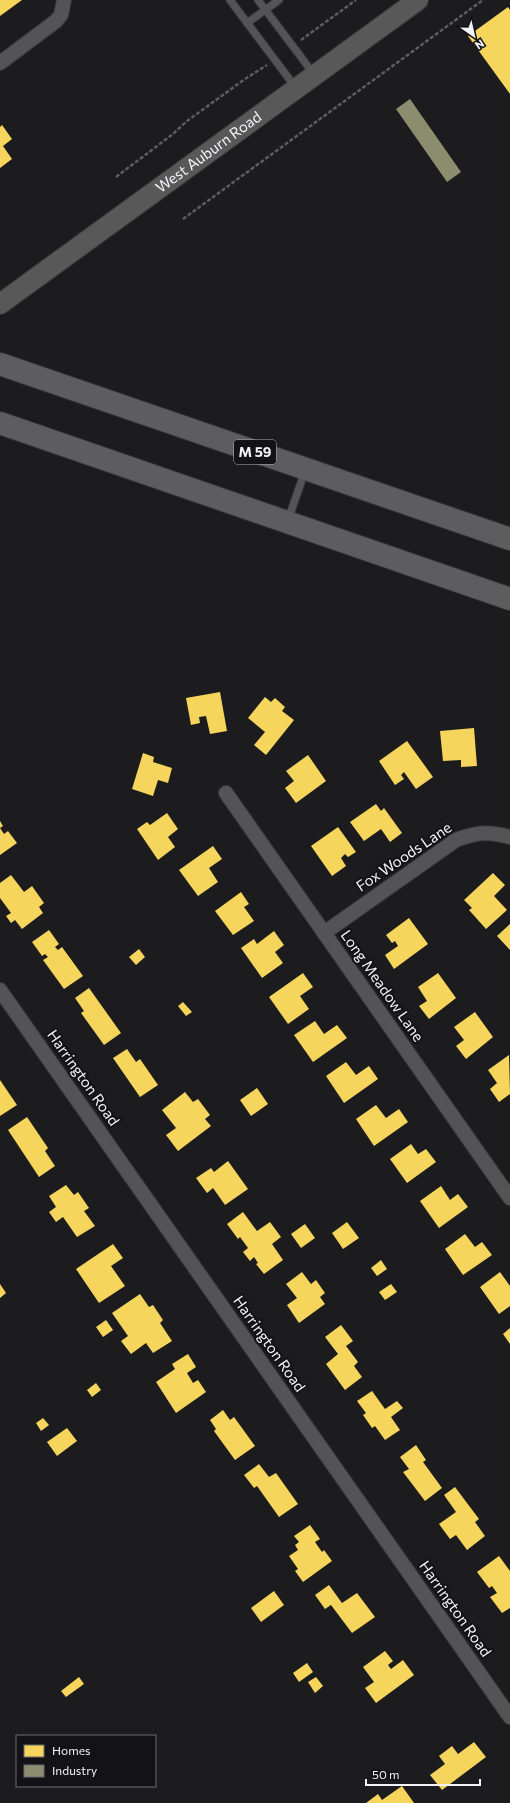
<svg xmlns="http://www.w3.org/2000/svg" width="510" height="1803" viewBox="0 0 510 1803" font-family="Commissioner,sans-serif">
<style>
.homes{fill:#f6d55c}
.industry{fill:#8c8c6e}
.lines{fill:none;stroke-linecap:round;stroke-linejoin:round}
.service-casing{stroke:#373738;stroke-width:9}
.minor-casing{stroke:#373738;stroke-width:16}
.secondary-casing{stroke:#373738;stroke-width:22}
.motorway-casing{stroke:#373738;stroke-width:24}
.path{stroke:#5d5d5f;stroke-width:2.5;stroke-dasharray:4 2;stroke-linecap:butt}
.service{stroke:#545456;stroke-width:7}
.minor{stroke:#545456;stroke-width:14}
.secondary{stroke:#585859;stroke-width:20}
.motorway{stroke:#5d5d5f;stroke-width:22}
.labels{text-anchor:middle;stroke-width:4;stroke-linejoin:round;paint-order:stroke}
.shield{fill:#121217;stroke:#b0b0b4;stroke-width:1}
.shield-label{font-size:14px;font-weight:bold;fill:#f4f4f8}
.street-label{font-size:15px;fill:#f4f4f8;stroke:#121217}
</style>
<rect width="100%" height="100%" fill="#1c1c1f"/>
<g class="homes">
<path d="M0,0H22L0,16Z"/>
<path d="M508,7L510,10V94L468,36Z"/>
<path d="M2,125L12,139L3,146L12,159L0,168V127Z"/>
<path d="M220,692L227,731L210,734L206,716L199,717L200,723L191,725L186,698Z"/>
<path d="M265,697L271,702L275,698L285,707L282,711L294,720L266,755L254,745L265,732L248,718Z"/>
<path d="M474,728L477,766L461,767V760L443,761L440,731Z"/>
<path d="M407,741L433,777L416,789L404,772L401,775L404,779L395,785L379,761Z"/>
<path d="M143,753L154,757L153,762L172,768L168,783L158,780L153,796L132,789Z"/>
<path d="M308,755L326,781L296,803L285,788L294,781L286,771Z"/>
<path d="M376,804L381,811L384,808L402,833L390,842L381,829L364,841L350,822Z"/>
<path d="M167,813L178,829L168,837L175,847L158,860L137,829L147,822L150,825Z"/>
<path d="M0,821L3,826L0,828L4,834L8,831L17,843L0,855Z"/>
<path d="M338,827L356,852L348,857L345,854L341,858L346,866L332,876L311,846Z"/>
<path d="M213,846L222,859L209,868L218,882L198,896L179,870Z"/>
<path d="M493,873L505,885L494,896L507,910L486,929L469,910L472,908L464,900Z"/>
<path d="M11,875L24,892L32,886L44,903L39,907L43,913L22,929L15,920L11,923L6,916L11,913L0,898V883Z"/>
<path d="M241,892L249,904L244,907L254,921L233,935L215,911Z"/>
<path d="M409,918L428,944L394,969L385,955L398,946L395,941L392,943L386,935Z"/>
<path d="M510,924V950L497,936Z"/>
<path d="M49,930L59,944L55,947L58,950L62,947L83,976L64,989L43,960L48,957L45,954L42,956L32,942Z"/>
<path d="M274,931L284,945L275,952L283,963L262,978L241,948L254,939L257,944Z"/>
<path d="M139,949L145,957L136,965L129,957Z"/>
<path d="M303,973L313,987L300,996L309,1009L288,1024L269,997Z"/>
<path d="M438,973L456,998L429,1019L419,1006L427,1001L418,987Z"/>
<path d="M89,988L121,1033L104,1045L81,1013L84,1011L75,998Z"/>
<path d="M183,1002L192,1012L186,1016L178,1006Z"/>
<path d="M475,1012L493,1037L466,1059L456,1046L464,1040L454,1027Z"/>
<path d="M315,1021L324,1034L337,1025L347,1038L313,1062L294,1035Z"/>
<path d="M127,1049L136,1062L140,1059L158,1085L140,1097L113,1058Z"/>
<path d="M509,1055L510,1094L499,1102L490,1089L497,1083L488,1070Z"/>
<path d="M346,1062L356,1075L369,1066L378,1079L344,1103L326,1076Z"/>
<path d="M0,1080L17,1105L0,1116Z"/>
<path d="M257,1088L268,1104L251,1116L240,1100Z"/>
<path d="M185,1092L193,1102L198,1099L210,1115L205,1119L211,1126L178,1151L166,1135L176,1128L162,1110Z"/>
<path d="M376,1105L386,1118L399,1109L408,1122L374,1146L356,1119Z"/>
<path d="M27,1117L48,1148L45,1151L55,1166L39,1177L8,1130Z"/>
<path d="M411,1144L418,1154L426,1149L436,1162L407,1183L390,1159Z"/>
<path d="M228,1161L248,1189L225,1205L213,1188L207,1193L196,1178L211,1168L214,1172Z"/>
<path d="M66,1185L74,1195L78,1192L89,1208L84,1211L95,1226L77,1237L63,1217L56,1222L49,1212L56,1207L49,1196Z"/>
<path d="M441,1186L450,1200L458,1194L468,1207L439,1228L420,1201Z"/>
<path d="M243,1212L257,1231L270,1222L281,1237L272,1244L283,1260L264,1274L256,1264L258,1263L254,1257L250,1261L243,1252L248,1248L240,1237L238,1239L227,1224Z"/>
<path d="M347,1222L359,1238L343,1249L332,1233Z"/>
<path d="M305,1224L315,1238L301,1248L291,1234Z"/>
<path d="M465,1234L475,1247L482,1242L492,1255L463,1275L445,1249Z"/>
<path d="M113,1244L123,1258L111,1266L125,1286L99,1303L76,1269Z"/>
<path d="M381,1260L387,1269L377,1276L371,1268Z"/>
<path d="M302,1272L311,1284L316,1280L325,1293L320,1297L325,1304L299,1323L287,1305L297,1298L286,1284Z"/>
<path d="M500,1272L510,1286V1306L499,1314L480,1287Z"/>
<path d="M0,1284L6,1293L0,1298Z"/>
<path d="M391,1284L397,1292L385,1300L379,1292Z"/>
<path d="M140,1294L149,1307L153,1305L163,1320L160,1323L172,1341L153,1353L146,1343L131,1354L121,1341L128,1336L112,1313Z"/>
<path d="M106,1320L113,1330L103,1337L96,1327Z"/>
<path d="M341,1325L353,1341L346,1346L358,1362L354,1366L362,1377L345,1390L326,1364L338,1354L325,1337Z"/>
<path d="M510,1328V1344L503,1334Z"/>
<path d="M188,1354L196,1367L187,1373L193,1383L198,1380L206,1392L176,1413L156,1382L175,1369L172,1364Z"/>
<path d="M96,1383L101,1390L92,1397L87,1390Z"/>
<path d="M372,1391L385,1409L397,1401L403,1408L391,1417L400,1430L385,1440L375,1426L372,1428L363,1415L366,1413L357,1401Z"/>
<path d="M223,1410L230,1420L234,1417L255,1446L235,1460L214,1431L216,1429L210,1420Z"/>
<path d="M43,1418L49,1425L41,1431L36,1423Z"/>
<path d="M67,1428L77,1441L57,1456L47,1442Z"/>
<path d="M416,1445L426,1460L423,1462L442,1488L425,1501L403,1472L409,1469L400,1457Z"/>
<path d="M259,1464L269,1477L276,1473L298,1504L279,1517L257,1486L254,1488L244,1475Z"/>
<path d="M455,1487L479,1519L475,1522L485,1536L467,1550L456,1535L450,1539L439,1524L456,1512L444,1495Z"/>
<path d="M310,1525L320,1539L315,1542L322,1552L324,1550L332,1561L303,1582L295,1571L298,1569L289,1556L298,1550L295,1545L299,1542L294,1536Z"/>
<path d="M499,1556L510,1571V1608L502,1613L490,1597L497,1593L492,1586L489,1588L477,1572Z"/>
<path d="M329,1585L342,1603L357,1593L375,1617L352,1633L331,1605L325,1609L315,1595Z"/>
<path d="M274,1591L284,1605L261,1622L251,1608Z"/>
<path d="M385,1651L393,1661L388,1665L391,1669L403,1660L414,1675L376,1703L365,1688L374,1682L363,1667Z"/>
<path d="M307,1663L313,1672L299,1682L293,1673Z"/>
<path d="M79,1677L84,1684L66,1697L61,1691Z"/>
<path d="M316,1677L323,1686L315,1693L308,1682Z"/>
<path d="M474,1742L486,1757L442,1790L430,1775L445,1764L439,1756L452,1746L458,1754Z"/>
<path d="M402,1786L414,1803H366L378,1794L382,1800Z"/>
</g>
<path class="industry" d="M410,99L461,172L447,182L396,109Z"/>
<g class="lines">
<g class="service-casing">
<g id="service">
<path d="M230,0L296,88"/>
<path d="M258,0L313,73"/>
<path d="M247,23L279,0"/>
<path d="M288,520L305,471"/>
</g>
</g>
<g class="minor-casing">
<g id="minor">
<path d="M0,63L56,21L61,15L64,0"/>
<path d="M226,793L510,1198"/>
<path d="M324,933L456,840C477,832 489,831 510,837"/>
<path d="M0,990L510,1717"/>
</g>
</g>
<g class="secondary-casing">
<g id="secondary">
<path id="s1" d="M0,304L418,0"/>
</g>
</g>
<g class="motorway-casing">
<g id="motorway">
<path d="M0,364L510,539"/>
<path d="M0,423L510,599"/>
</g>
</g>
<g class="path">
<path d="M301,40L356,0"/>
<path d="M116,177L173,134L187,121L245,79L267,65"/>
<path d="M183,219L483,0"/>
</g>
<use href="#service" class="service"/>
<use href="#minor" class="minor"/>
<use href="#secondary" class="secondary"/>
<use href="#motorway" class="motorway"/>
</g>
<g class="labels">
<rect class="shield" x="234" y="440" width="42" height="24" rx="3"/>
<g class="shield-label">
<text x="255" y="457">M 59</text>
</g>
<g class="street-label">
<text dy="5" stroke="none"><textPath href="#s1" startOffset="258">West Auburn Road</textPath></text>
<text transform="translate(404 857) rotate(-34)" y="5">Fox Woods Lane</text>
<text transform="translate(382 986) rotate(55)" y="5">Long Meadow Lane</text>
<text transform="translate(83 1078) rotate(55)" y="5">Harrington Road</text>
<text transform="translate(269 1344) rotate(55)" y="5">Harrington Road</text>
<text transform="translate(455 1609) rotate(55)" y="5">Harrington Road</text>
</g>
</g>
<rect x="16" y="1735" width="140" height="52" fill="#121217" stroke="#6c6c71"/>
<rect x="24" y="1745" width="20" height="12" fill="#f6d55c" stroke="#6c6c71"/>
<text x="52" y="1755" font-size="12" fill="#f4f4f8">Homes</text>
<rect x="24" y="1765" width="20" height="12" fill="#8c8c6e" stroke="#6c6c71"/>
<text x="52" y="1775" font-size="12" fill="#f4f4f8">Industry</text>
<g transform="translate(474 36) rotate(146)" stroke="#121217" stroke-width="3" paint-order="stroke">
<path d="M0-3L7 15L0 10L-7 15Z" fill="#f4f4f8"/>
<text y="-6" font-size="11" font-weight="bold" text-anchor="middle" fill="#f4f4f8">N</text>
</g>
<path d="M366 1779v6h114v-6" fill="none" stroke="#f4f4f8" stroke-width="2"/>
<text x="372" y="1779" font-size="12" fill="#f4f4f8" stroke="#121217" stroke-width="3" paint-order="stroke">50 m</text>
</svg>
